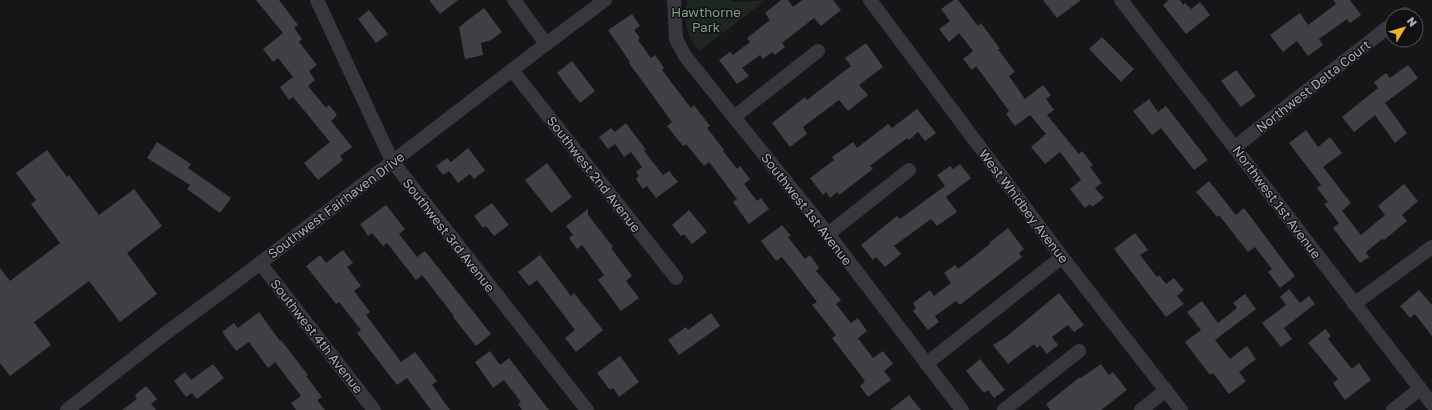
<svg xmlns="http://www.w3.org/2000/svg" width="1432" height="410" viewBox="0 0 1432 410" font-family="'Golos Text',sans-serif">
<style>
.green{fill:#1e261f}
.building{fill:#404145}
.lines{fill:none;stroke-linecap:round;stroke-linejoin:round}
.minor{stroke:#37383d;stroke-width:14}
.labels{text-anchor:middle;stroke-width:3;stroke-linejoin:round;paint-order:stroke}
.park-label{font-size:13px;fill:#7fa381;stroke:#111113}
.street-label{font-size:13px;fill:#a8adb8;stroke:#111113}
</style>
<rect width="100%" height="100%" fill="#161618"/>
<path class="green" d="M687,0H730L735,2L766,0L699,51C685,34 684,21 687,0Z"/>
<g class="building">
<path d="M256,0H279L298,25L294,28L302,39L299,42L317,65L309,71L315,80L308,86L326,108L329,105L337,115L331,121L352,147L340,156L343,160L318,180L304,163L330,142L293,97L289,100L280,87L293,77L278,58L273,62L263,49L283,33Z"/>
<path d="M429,0H458L440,14Z"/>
<path d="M781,0H788L793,7L802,0H833L841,10L821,26L814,18L782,43L785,47L775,55L772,52L763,59L760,55L742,68L749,76L737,84L719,60L730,52L733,55L750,42L747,38L770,20L765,13Z"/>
<path d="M954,0H958L978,26L981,23L1000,49H998L1015,72L1009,76L1025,99L1043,85L1051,95L1046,99L1054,110L1047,115L1079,154L1082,151L1093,165L1090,167L1102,183L1095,188L1104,198L1092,207L1090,204L1085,208L1070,189L1081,180L1060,152L1045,164L1031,147L1046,134L1030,115L1015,126L1006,114L1009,111L976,66L972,70L963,59L973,51L959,33L949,42L939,29L950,21L941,9Z"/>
<path d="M1043,0H1081L1057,18Z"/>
<path d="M1169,0H1180L1183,5L1185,3L1191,9L1200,2L1210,15L1186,34L1163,5Z"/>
<path d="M1333,0H1350L1361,15L1350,23L1347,19L1319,39L1323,45L1308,56L1297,41L1283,52L1270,35L1300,13L1308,25L1336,4Z"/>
<path d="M484,8L502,32L491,40L481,43L483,55L465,59L459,27Z"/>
<path d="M369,10L388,34L376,43L358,19Z"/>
<path d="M632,14L640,26L634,30L640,38L638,40L651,58L655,55L664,68L662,70L691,108L694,105L710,126L707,128L724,150L723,151L737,169L740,166L750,179L744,184L757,201L761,198L769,209L749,224L733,202L737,199L709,162L704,166L686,144L683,146L667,126L672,122L629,63L630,62L608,30Z"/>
<path d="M1102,37L1134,69L1121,82L1089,49Z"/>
<path d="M866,43L883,67L859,85L868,95L848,111L839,100L803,127L807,134L790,147L772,123L805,97L807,100L851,66L845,58Z"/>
<path d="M572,61L595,91L580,103L557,73Z"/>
<path d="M1408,65L1418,78L1385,103L1407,133L1395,143L1375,115L1354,132L1342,117L1378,88L1374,82L1386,73L1390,78Z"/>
<path d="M1236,70L1256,96L1241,107L1221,81Z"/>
<path d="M1149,99L1158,112L1166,106L1208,160L1194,170L1161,128L1152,135L1133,111Z"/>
<path d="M917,109L936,133L925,141L918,132L909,140L907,138L870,166L873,169L839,195L837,192L830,198L826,192L823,195L810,178L834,160L832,157L853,142L857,148L888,124L892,128Z"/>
<path d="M626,123L646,150L644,151L663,175L669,171L678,182L656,198L647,186L643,189L636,179L639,176L636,172L642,167L631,152L624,157L615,144L608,149L599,137L611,128L615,132Z"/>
<path d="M1306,130L1318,147L1330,137L1342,153L1323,167L1351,203L1342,211L1361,235L1385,215L1378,206L1404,184L1418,201L1402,215L1407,221L1384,240L1382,239L1366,252L1369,257L1360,263L1333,228L1339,223L1324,204L1328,202L1317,188L1321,185L1289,143Z"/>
<path d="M157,142L191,164L188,168L231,198L220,213L187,189L190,185L147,158Z"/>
<path d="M468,148L485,170L474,179L470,174L458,183L449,171L443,175L436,166L447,158L451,162Z"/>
<path d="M47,150L67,177L69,175L99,215L134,189L162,226L127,253L157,294L120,322L89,281L34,322L51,345L10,376L0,363V268L10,281L60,243L31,204L36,200L16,173Z"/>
<path d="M547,163L572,197L551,213L525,180Z"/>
<path d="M960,164L971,178L946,197L957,212L937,226L931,219L894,246L901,254L885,267L876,257L873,260L861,245L897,216L900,219L945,186L937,175L950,166L953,169Z"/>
<path d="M1209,181L1236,215L1244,208L1295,276L1280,288L1268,272L1272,269L1255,247L1248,252L1219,215L1217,217L1196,192Z"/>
<path d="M492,203L509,225L494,236L486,226L483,228L474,216Z"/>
<path d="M386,205L405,229L399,234L417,257L425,251L491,334L476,346L453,317L454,316L422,275L416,280L387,243L383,246L372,233L368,236L360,224Z"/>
<path d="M588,209V215L613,247L611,248L632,276L626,281L639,298L621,311L598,280L604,275L582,245L577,249L569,238L573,235L566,226Z"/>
<path d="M689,210L707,232L692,244L684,234L681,236L672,225Z"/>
<path d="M782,225L791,236L788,237L805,259L810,255L819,268L816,271L841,300L836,304L851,323L858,318L867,331L858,338L873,358L883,351L893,364L884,371L891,380L868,397L860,386L865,381L832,338L836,335L812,305L817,302L782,257L776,261L761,241Z"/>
<path d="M1008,228L1024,249L1019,253L1022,257L960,305L956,301L935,316L939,322L928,330L913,311L916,308L913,303L930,290L934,296L951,283L944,273L955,265L958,269L990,244L989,243Z"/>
<path d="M1135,233L1148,250L1140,255L1157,277L1159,275L1166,284L1174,278L1184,290L1177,296L1184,304L1166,317L1114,249Z"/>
<path d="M343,250L353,263L347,267L361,286L354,291L370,312L366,315L401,362L415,352L437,381L432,385L450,410H431L407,378L397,385L357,333L361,330L339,302L336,304L306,266L320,255L326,263Z"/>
<path d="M540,255L571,296L574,293L603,330L576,352L565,338L575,330L537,280L529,286L518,272Z"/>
<path d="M1289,289L1300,303L1309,296L1315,304L1284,328L1292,339L1281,347L1262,323L1286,305L1280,297Z"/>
<path d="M1419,290L1432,305V336L1415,314L1410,318L1400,306Z"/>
<path d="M1059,293L1084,325L1074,332L1068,325L1052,337L1058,345L1047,354L1040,345L1037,348L1034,344L1008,364L993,345L1006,337Z"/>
<path d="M1245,294L1256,309L1215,340L1230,359L1247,346L1256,359L1239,372L1246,381L1229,394L1213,373L1210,375L1185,342L1201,330L1187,312L1202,301L1218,323L1237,308L1233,303Z"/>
<path d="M259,312L280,341L281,340L308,375L306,376L322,397L317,400L325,410H296L291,403L301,396L275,362L268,368L249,342L236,351L222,332L234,323L238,328Z"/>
<path d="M711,313L720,326L679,355L668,340L686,327L688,330Z"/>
<path d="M1325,329L1331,336L1328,339L1352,369L1359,363L1371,380L1345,400L1333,383L1338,379L1308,343Z"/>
<path d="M490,351L500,365L509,358L549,410H522L518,404L521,402L504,380L493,388L475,362Z"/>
<path d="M620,356L639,382L619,397L613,388L610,390L597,373Z"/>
<path d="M980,359L1005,390L994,398L988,390L984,393L966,371Z"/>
<path d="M213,364L224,378L197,399L192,393L186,397L174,381L185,372L191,380Z"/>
<path d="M1101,364L1109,375L1113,372L1127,390L1101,410H1050L1046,404L1080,377L1081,378Z"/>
<path d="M146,386L157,399L151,404L156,410H122L137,399L135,395Z"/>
<path d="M909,395L921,410H890Z"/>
</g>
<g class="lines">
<g class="minor">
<path d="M317,0L392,161L587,410"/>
<path d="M514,0L546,44"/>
<path d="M674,0L676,39L685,56L828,234L962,410"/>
<path d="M870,0L1062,257L1181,410"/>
<path d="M1121,0L1432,404"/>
<path d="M1403,16L1405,14"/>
<path d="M512,70L676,278"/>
<path d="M734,117L818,51"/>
<path d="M1235,147L1392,24"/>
<path d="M828,234L909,170"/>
<path d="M260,263L374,410"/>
<path d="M1354,304L1432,247"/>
<path d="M926,364L1062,257"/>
<path d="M67,410L162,336L242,277L546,44L605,0"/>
<path d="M1004,410L1079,351"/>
<path d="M1141,410L1166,390"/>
<path d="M1393,410L1420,389"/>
</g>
</g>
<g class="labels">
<g class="park-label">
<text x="706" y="17">Hawthorne<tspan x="706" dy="15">Park</tspan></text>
</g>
<g class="street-label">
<text transform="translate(1313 86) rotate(-38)" y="5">Northwest Delta Court</text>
<text transform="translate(594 174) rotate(52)" y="5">Southwest 2nd Avenue</text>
<text transform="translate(1277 202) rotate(53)" y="5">Northwest 1st Avenue</text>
<text transform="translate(336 205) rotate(-37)" y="5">Southwest Fairhaven Drive</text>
<text transform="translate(1024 206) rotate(53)" y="5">West Whidbey Avenue</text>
<text transform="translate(807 209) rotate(52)" y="5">Southwest 1st Avenue</text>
<text transform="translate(449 235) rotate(52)" y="5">Southwest 3rd Avenue</text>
<text transform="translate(317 336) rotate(52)" y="5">Southwest 4th Avenue</text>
</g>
</g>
<g transform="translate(1404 28) rotate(52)"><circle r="19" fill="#111113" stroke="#4d4f55"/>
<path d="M0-3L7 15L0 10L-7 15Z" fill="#f2b134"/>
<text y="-6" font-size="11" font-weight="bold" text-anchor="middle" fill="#a8adb8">N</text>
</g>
</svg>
